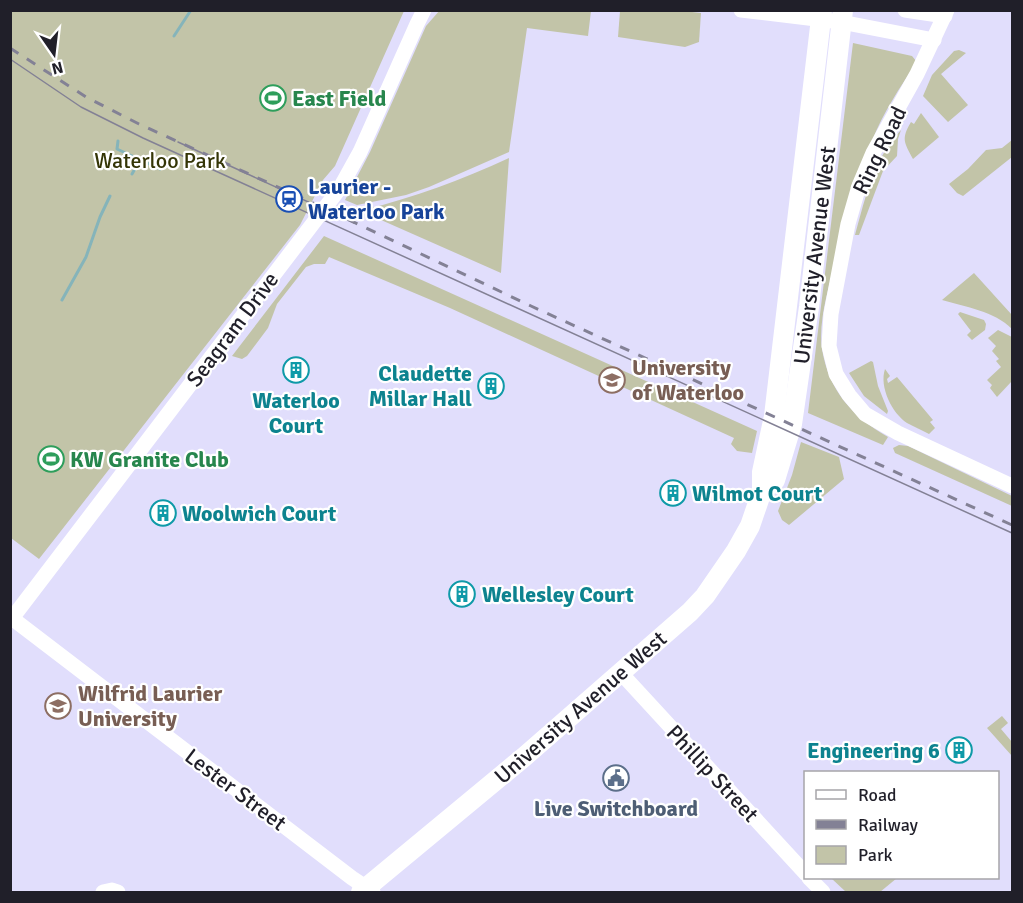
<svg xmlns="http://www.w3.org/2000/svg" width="1023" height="903" viewBox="0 0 1023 903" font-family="Signika,sans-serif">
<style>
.green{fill:#c2c4a8}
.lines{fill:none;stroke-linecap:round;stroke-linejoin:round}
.stream{stroke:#85b4ba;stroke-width:3}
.minor{stroke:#fff;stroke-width:15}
.major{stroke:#fff;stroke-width:20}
.tram{stroke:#838195;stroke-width:1.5}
.rail{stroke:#838195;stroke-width:3;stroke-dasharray:10 10;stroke-linecap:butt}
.labels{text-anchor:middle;stroke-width:4.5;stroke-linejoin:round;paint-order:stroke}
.leisure-label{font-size:22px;font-weight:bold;fill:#27864d;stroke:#fff;text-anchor:start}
.street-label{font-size:22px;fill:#201f29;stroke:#fff}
.park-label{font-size:22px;fill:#343506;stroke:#fff}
.transit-label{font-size:22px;font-weight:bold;fill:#164399;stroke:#fff;text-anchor:start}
.education-label{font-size:22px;font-weight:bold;fill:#785e54;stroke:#fff;text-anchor:start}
.culture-label{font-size:22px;font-weight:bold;fill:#0d838f;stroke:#fff;text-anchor:start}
.service-label{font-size:22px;font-weight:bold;fill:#4e5e75;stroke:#fff}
</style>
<rect width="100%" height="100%" fill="#e1defc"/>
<g class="green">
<path d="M11,10L404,11L335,166L323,180L300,225L39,559L11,538Z"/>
<path d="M440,10L591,11L588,36L527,28L509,152L429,187L406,195L357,205L345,200L370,152L426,26Z"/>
<path d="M675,10L701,13L699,42L685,47L618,37L620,11Z"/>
<path d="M853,43L912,56L917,62C900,87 883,113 872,141C864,162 859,186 853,207C842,246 816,310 822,349C829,391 852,416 888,437L883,445L808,413Z"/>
<path d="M959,50L966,53L941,74L968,105L948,122L923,96L932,75L954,51Z"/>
<path d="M921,113L939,137L913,159C904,142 901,139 911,122L914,124Z"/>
<path d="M901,130L898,139L897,156L883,171L859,235H855C866,196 873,160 901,130Z"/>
<path d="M1012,140V157L963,196L957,193L949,184L968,169L986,150L1002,148Z"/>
<path d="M509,158L501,273L363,212L364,210C414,197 462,180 509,158Z"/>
<path d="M324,236L757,431L752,453L737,451L731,444L734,438L450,308L329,257L325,264H314L306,267L277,304L268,328L247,356L242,359L232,356Z"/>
<path d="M974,273L1012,315V329C994,311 966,307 942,300Z"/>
<path d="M960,312L984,320L986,324L985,330L972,340L967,335L971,331L958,314Z"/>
<path d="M998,330L1012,337V381L997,397L990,388L992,385L987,380L1001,367L996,361L999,359L992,351L996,346L988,338Z"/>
<path d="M871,361L873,362L878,386L888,411L887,414L864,396L849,373Z"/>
<path d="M885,369L890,376L887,379L888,383L897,377L933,420L930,422L935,428L929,434C922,430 914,427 907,423C892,413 879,387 885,369Z"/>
<path d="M801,442L839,457L844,479L789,525L782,520L778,511L792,475Z"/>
<path d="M899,445L908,446L1012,496V506L895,453L893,448Z"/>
<path d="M1002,716L1008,723L1001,729L1012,742V756L987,728Z"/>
<path d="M831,878H897L880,892H846Z"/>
</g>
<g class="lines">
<g class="stream">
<path d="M174,36L191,10"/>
<path d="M118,141L117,149L160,169"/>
<path d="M132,174L140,160"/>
<path d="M62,300L86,257L100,217L110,196"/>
</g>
<g class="minor">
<path d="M741,10L841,22L934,40"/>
<path d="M905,10L945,16"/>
<path d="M947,10L917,74L873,153L859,186L848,224L831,314L829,346L836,374L849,395L865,414L898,433L1012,486"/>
<path d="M13,619L352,878L373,892"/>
<path d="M10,621L340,188L360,152L417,24L424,10"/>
<path d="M620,672L806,874"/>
<path d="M809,878L823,892"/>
<path d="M103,892L112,890L118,892"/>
</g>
<g class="major">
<path d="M762,491L775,480L792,424L809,307L843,10"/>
<path d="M361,892L524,757L690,612L705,596L736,551L750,526L762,491V472L774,416L822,10"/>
</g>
<g class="tram">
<path d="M10,59L81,107L143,138L1012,533"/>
<path d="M178,142L354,223"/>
</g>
<path class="rail" d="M10,48L86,97L139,124L324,208L531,306L1012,525"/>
</g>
<defs>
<g id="stadium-ring" transform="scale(1.35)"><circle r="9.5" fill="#fff" stroke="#2e9e5b" stroke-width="1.5"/><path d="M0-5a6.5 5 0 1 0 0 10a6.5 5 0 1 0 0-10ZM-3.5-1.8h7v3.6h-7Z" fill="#2e9e5b"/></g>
<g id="station-ring" transform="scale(1.35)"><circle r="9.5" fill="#fff" stroke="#1a4fb4" stroke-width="1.5"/><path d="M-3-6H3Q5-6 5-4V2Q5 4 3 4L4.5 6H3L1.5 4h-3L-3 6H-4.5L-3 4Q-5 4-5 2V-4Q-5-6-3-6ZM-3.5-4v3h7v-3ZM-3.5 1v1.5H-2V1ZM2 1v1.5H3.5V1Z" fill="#1a4fb4"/></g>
<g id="building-ring" transform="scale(1.35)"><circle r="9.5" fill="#fff" stroke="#0f9aa8" stroke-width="1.5"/><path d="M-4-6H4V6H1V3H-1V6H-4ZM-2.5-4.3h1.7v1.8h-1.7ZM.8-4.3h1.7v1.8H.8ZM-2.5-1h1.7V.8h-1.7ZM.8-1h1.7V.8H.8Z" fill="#0f9aa8"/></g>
<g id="university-ring" transform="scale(1.35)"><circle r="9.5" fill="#fff" stroke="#8d6e63" stroke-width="1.5"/><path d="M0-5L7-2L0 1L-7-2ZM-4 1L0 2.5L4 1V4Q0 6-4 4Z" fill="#8d6e63"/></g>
<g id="civic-ring" transform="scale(1.35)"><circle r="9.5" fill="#fff" stroke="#5c6f8a" stroke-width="1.5"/><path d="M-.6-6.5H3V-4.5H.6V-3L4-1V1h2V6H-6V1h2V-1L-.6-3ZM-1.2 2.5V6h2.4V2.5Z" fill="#5c6f8a"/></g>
</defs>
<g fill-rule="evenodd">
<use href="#stadium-ring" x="273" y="98"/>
<use href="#station-ring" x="289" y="199"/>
<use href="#building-ring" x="296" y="370"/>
<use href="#university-ring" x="612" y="380"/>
<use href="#building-ring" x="491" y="386"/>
<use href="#stadium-ring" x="51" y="459"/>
<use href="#building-ring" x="673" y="493"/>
<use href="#building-ring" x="163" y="513"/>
<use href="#building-ring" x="462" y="594"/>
<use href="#university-ring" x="58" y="706"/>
<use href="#building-ring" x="959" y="750"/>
<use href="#civic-ring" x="616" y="778"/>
</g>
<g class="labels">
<g class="leisure-label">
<text x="292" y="106">East Field</text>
<text x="70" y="467">KW Granite Club</text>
</g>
<g class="street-label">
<text transform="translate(879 150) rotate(-64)" y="8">Ring Road</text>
<text transform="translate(814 255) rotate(-83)" y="8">University Avenue West</text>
<text transform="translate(232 329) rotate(-53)" y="8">Seagram Drive</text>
<text transform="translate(580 707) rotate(-41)" y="8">University Avenue West</text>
<text transform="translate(713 773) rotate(47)" y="8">Phillip Street</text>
<text transform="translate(236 789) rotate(37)" y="8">Lester Street</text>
</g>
<g class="park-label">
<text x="160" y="168">Waterloo Park</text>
</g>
<g class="transit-label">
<text x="308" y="194">Laurier -<tspan x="308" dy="25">Waterloo Park</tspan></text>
</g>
<g class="education-label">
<text x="632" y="375">University<tspan x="632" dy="25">of Waterloo</tspan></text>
<text x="78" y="701">Wilfrid Laurier<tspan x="78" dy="25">University</tspan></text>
</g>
<g class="culture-label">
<text x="472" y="381" text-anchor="end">Claudette<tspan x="472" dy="25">Millar Hall</tspan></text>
<text x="296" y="408" text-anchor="middle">Waterloo<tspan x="296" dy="25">Court</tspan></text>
<text x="692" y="501">Wilmot Court</text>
<text x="182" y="521">Woolwich Court</text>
<text x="482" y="602">Wellesley Court</text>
<text x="940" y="758" text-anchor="end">Engineering 6</text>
</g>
<g class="service-label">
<text x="616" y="816">Live Switchboard</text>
</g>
</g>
<rect width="1023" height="903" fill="none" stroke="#201f29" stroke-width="24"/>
<rect x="804" y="771" width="195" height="108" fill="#ffffff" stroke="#a6a5a9" stroke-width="1.5"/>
<rect x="816" y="790" width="30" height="9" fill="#ffffff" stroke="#a6a5a9" stroke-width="1.5"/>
<text x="858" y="801" font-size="18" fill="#201f29">Road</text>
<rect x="816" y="820" width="30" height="9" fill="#838195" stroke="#a6a5a9" stroke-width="1.5"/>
<text x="858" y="831" font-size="18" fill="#201f29">Railway</text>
<rect x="816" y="846" width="30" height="18" fill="#c2c4a8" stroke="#a6a5a9" stroke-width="1.5"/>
<text x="858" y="861" font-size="18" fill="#201f29">Park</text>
<g transform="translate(54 54) rotate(166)" stroke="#ffffff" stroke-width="4.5" paint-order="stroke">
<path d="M0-4.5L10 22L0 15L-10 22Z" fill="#201f29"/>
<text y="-9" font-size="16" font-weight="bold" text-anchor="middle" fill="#201f29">N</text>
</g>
</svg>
